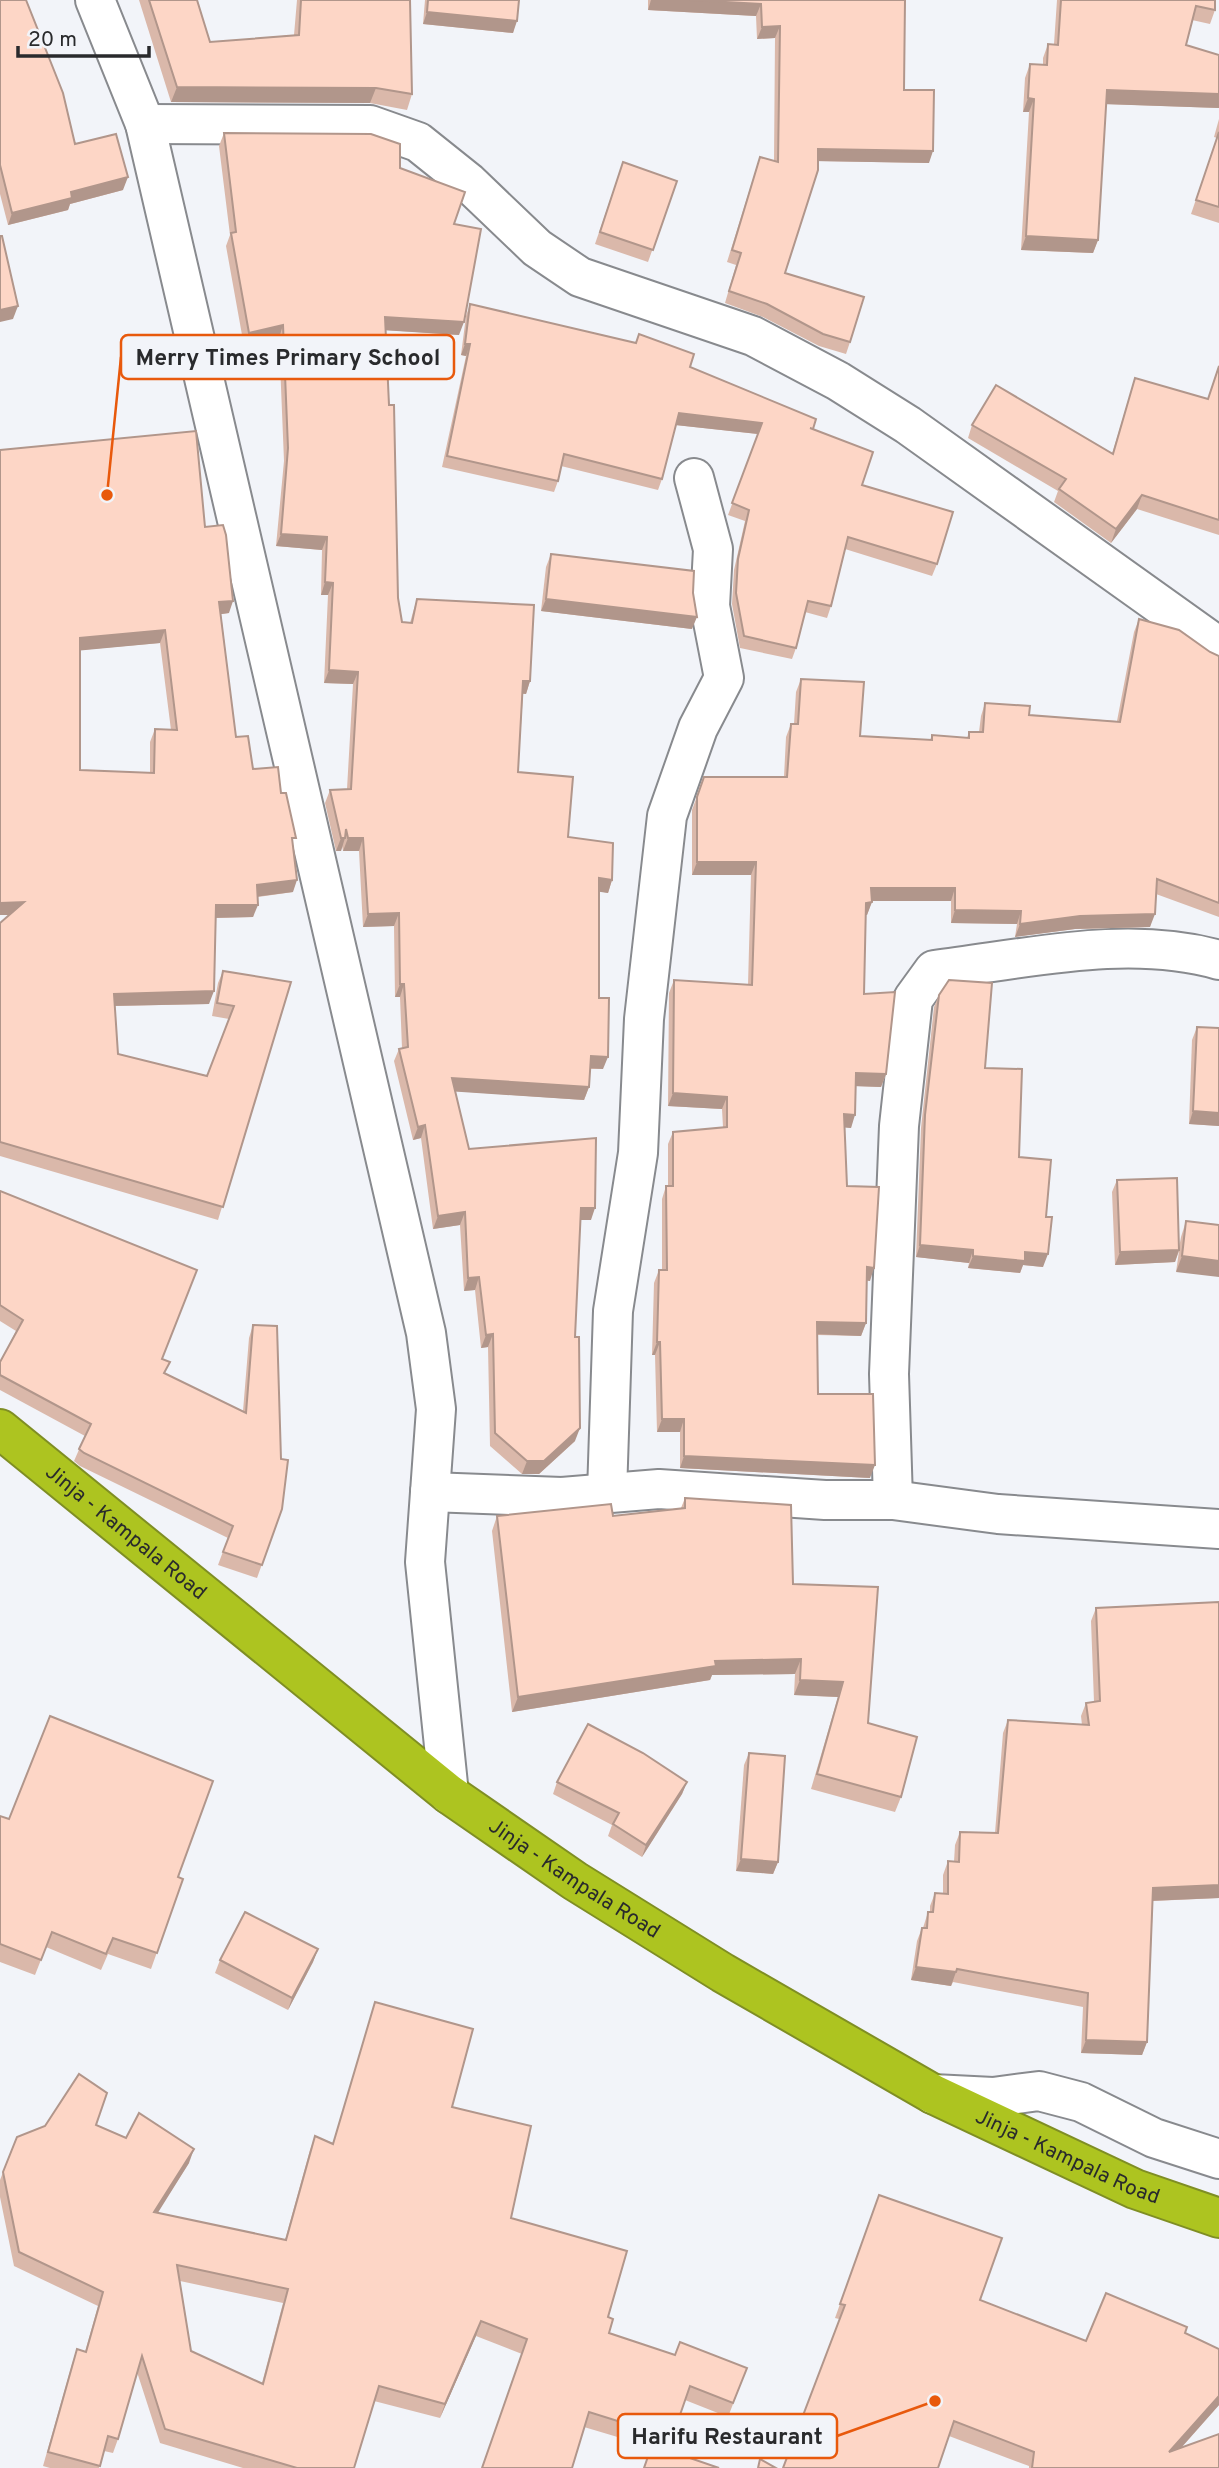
<svg xmlns="http://www.w3.org/2000/svg" width="1219" height="2468" viewBox="0 0 1219 2468" font-family="Overpass,sans-serif">
<style>
.lines{fill:none;stroke-linecap:round;stroke-linejoin:round}
.minor-casing{stroke:#888a8e;stroke-width:42}
.highway-casing{stroke:#7f8e24;stroke-width:42}
.minor{stroke:#fff;stroke-width:38}
.highway{stroke:#adc420;stroke-width:38}
.wall{fill:#dab8aa;fill-rule:evenodd}
.shaded-wall{fill:#b1968b}
.building{fill:#fdd6c6;stroke:#b1968b;stroke-width:2;fill-rule:evenodd}
.labels{text-anchor:middle;stroke-width:7;stroke-linejoin:round;paint-order:stroke}
.street-label{font-size:21px;fill:#292a2c;stroke:#f2f4f9}
.leader{fill:none;stroke:#e8590c;stroke-width:2.5}
.callout-dot{fill:#e8590c;stroke:#f2f4f9;stroke-width:2.5}
.callout{fill:#f2f4f9;stroke:#e8590c;stroke-width:2.5}
.callout-label{font-size:23px;text-anchor:middle;font-weight:bold;fill:#292a2c}
</style>
<rect width="100%" height="100%" fill="#f2f4f9"/>
<g class="lines">
<g class="minor-casing">
<g id="minor">
<path d="M95,0L145,124L426,1333L436,1409L425,1562L449,1794"/>
<path d="M145,124L370,125L418,142L468,182L537,248L580,277L753,336L838,381L908,425L1219,647"/>
<path d="M430,1492L562,1497L659,1489L825,1500H893L889,1374L899,1126L913,999L934,970C1026,959 1128,934 1219,960"/>
<path d="M607,1493L613,1311L638,1153L644,1019L667,816L698,728L724,678L710,606L713,549L694,478"/>
<path d="M893,1500L998,1514L1219,1529"/>
<path d="M933,2094L993,2097L1039,2091L1081,2102L1154,2138L1219,2159"/>
</g>
</g>
<g class="highway-casing">
<g id="highway">
<path id="s1" d="M0,1429L449,1794L575,1881L723,1973L933,2094L1135,2189L1219,2218"/>
</g>
</g>
<use href="#minor" class="minor"/>
<use href="#highway" class="highway"/>
</g>
<g class="wall">
<path d="M0,0L75,144L123,190L70,204L68,210L8,225L0,194Z"/>
<path d="M139,0H197L210,42L294,35L297,0H343L412,94L407,110L370,103L171,102Z"/>
<path d="M425,0H519L513,33L423,24Z"/>
<path d="M648,0H905L904,90L929,163L818,161L785,273L850,342L846,354L819,346L763,317L725,303L736,265L727,262L756,169L760,157L774,161L775,38L757,39L756,16L648,10Z"/>
<path d="M1057,0H1215V10L1210,24L1192,20L1186,45L1219,108L1106,104L1098,240L1093,253L1021,250L1029,112H1023L1025,78L1030,64L1043,65V58L1048,44H1054Z"/>
<path d="M1219,119V223L1191,214L1217,138L1214,137Z"/>
<path d="M224,133L400,168L454,224L459,335L386,330L398,598L402,622L410,623L413,612L417,599L530,681L526,694H523L518,772L568,837L612,880L608,893L599,891V998L603,1069H590L589,1087L584,1100L455,1091L469,1149L591,1220H580L575,1337V1441L539,1474H522L490,1446L488,1347L481,1348L475,1290L464,1291L460,1225L433,1229L421,1138L413,1140L394,1061L399,1049L402,1048L400,997H395L394,926L363,927L359,851H343L342,846L341,851H336L325,803L330,790L347,789L353,684L324,683L328,595H321L322,550L276,546L284,461L279,338L244,346L226,246L230,235L219,146Z"/>
<path d="M623,162L677,181L648,262L595,244Z"/>
<path d="M470,304L690,367L813,429L862,485L937,564L932,576L845,549L831,606L827,618L805,612L796,648L792,659L740,648L732,604L734,570L745,521L728,515L758,434L676,425L662,479L658,490L561,466L558,481L554,492L442,467L466,356L461,355L466,316Z"/>
<path d="M1219,365V535L1137,509L1111,543L1054,502L1058,491L968,438L972,425L1112,454L1135,378L1208,399Z"/>
<path d="M0,450L205,527L229,613L221,614L236,737L253,769L281,793L293,846V892L258,897L253,917L215,918L209,1004L115,1006L118,1054L207,1076L229,1019L212,1016L218,983L223,971L291,982L218,1220L0,1156V923L9,915H0ZM160,643L171,730L155,729L150,742V773L80,770V650Z"/>
<path d="M551,554L692,629L541,611L546,567Z"/>
<path d="M1139,619L1219,656V917L1156,894L1150,927L1075,929L1015,937L1017,924L951,923V901H872L867,915H866L864,994L886,1074L881,1087L856,1086L851,1128L844,1127L847,1186L870,1281L867,1280L866,1323L861,1336L817,1335L818,1394L870,1478L680,1468V1432H657L655,1355H652L654,1283L659,1270H662V1199L666,1186H668V1144L673,1132L723,1127L722,1109L668,1106L669,993L674,980L748,985L751,875H692V810L704,777H784L786,737L791,724H794L796,692L801,679L860,736L930,740L932,735L967,738L969,732H979L981,716L985,703L1029,715L1117,721L1134,632Z"/>
<path d="M939,995L985,1068L1019,1157L1046,1217L1043,1267L1023,1265L1020,1273L968,1268L969,1263L916,1257L921,1128L934,1007Z"/>
<path d="M1197,1027L1219,1028V1126L1189,1124L1192,1040Z"/>
<path d="M1117,1180L1179,1248L1181,1237L1186,1221L1219,1225L1176,1272L1179,1251L1175,1262L1115,1265L1112,1192Z"/>
<path d="M0,1191L162,1359L165,1374L243,1411L249,1338L253,1325L282,1509L257,1578L218,1565L228,1538L80,1466L74,1461L85,1436L0,1390V1362L16,1331L0,1321Z"/>
<path d="M685,1498L793,1584L868,1723L901,1797L895,1812L811,1789L838,1697L794,1695L795,1674L712,1675L710,1680L512,1712L492,1531L497,1516H613L681,1508Z"/>
<path d="M1096,1608L1219,1898L1153,1901L1147,2042L1142,2055L1081,2053L1083,2007L953,1982L951,1986L911,1980L917,1941L922,1928H923L928,1912H930V1906L935,1893H943V1875L948,1861L954,1862L955,1845L960,1832L995,1833L1003,1733L1008,1720L1082,1725L1081,1716L1086,1703L1094,1702L1091,1621Z"/>
<path d="M749,1753L778,1862L773,1874L736,1871L744,1765Z"/>
<path d="M557,1782H687L682,1794L642,1857L608,1836L612,1825L553,1794Z"/>
<path d="M0,1816L183,1879L151,1969L108,1954L101,1970L46,1947L35,1975L0,1962Z"/>
<path d="M318,1949L313,1962L288,2010L215,1973L220,1960Z"/>
<path d="M375,2002L452,2107L511,2218L608,2317L609,2333L675,2355L747,2368L728,2417L685,2400L668,2450L719,2468H644L651,2447L584,2427L522,2354L476,2336L440,2418L374,2401L354,2468H243L160,2443L137,2372L118,2439L113,2453L104,2451L99,2468H50L43,2466L72,2364L77,2349L85,2352L98,2306L14,2266L0,2197V2180L17,2137L96,2125L189,2163L157,2213L285,2240L310,2150L315,2136L333,2143ZM180,2281L283,2303L262,2383L191,2351Z"/>
<path d="M879,2195L980,2300L1086,2341L1185,2334L1219,2349V2405L1181,2448L1219,2468H1029V2466L949,2436L839,2319L835,2318Z"/>
</g>
<g class="shaded-wall">
<path d="M651,0H690L761,4L756,16L648,10Z"/>
<path d="M427,12L517,21L513,33L423,24Z"/>
<path d="M780,26L775,38L757,39L762,27Z"/>
<path d="M177,87L376,88L370,103L171,102Z"/>
<path d="M1107,90L1219,94V108L1102,104Z"/>
<path d="M1028,98L1034,99L1029,112H1023Z"/>
<path d="M818,149L933,151L929,163L813,161Z"/>
<path d="M128,177L123,190L70,204L68,210L8,225L12,213L71,192Z"/>
<path d="M1026,236L1098,240L1093,253L1021,250Z"/>
<path d="M18,306L13,319L0,322V310Z"/>
<path d="M385,317L464,322L459,335L381,330Z"/>
<path d="M283,325L279,338L244,346L249,333Z"/>
<path d="M465,344H470L466,356L461,355Z"/>
<path d="M679,413L762,423L758,434L675,425Z"/>
<path d="M1142,495L1137,509L1111,543L1116,529Z"/>
<path d="M281,534L327,537L322,550L276,546Z"/>
<path d="M325,582L333,583L328,595H321Z"/>
<path d="M546,599L697,617L692,629L541,611Z"/>
<path d="M233,601L229,613L215,615L219,602Z"/>
<path d="M165,630L160,643L75,651L80,638Z"/>
<path d="M329,670L358,672L353,684L324,683Z"/>
<path d="M523,681H530L526,694L519,693Z"/>
<path d="M341,838H345L341,851H336Z"/>
<path d="M348,838H363L359,851H343Z"/>
<path d="M697,862H756L751,875H692Z"/>
<path d="M599,878L612,880L608,893L594,891Z"/>
<path d="M297,880L293,892L253,897L257,885Z"/>
<path d="M871,888H955L951,901H867Z"/>
<path d="M24,902L19,915H0V903Z"/>
<path d="M872,902L867,915H862L866,903Z"/>
<path d="M216,905H258L253,917L211,918Z"/>
<path d="M955,910L1021,911L1017,924L951,923Z"/>
<path d="M399,913L394,926L363,927L368,914Z"/>
<path d="M1155,914L1150,927L1075,929L1015,937L1020,924L1080,916Z"/>
<path d="M400,984H404L400,997H395Z"/>
<path d="M214,991L209,1004L109,1006L114,994Z"/>
<path d="M591,1056L608,1057L603,1069L586,1068Z"/>
<path d="M856,1073L886,1074L881,1087L852,1086Z"/>
<path d="M452,1078L589,1087L584,1100L447,1091Z"/>
<path d="M673,1093L727,1097L722,1109L668,1106Z"/>
<path d="M1193,1111L1219,1113V1126L1189,1124Z"/>
<path d="M844,1114L855,1115L851,1128L839,1127Z"/>
<path d="M425,1125L421,1138L413,1140L418,1127Z"/>
<path d="M581,1208H595L591,1220H576Z"/>
<path d="M465,1212L460,1225L433,1229L438,1216Z"/>
<path d="M920,1245L973,1250L969,1263L916,1257Z"/>
<path d="M1179,1250L1175,1262L1115,1265L1120,1252Z"/>
<path d="M1025,1252L1048,1254L1043,1267L1023,1265L1020,1273L968,1268L973,1256Z"/>
<path d="M1182,1256L1219,1261V1277L1176,1272Z"/>
<path d="M867,1267L874,1268L870,1281L863,1280Z"/>
<path d="M479,1277L475,1290L464,1291L468,1278Z"/>
<path d="M817,1322L866,1323L861,1336L812,1334Z"/>
<path d="M493,1334L488,1347L481,1348L486,1335Z"/>
<path d="M657,1342H660L655,1355H652Z"/>
<path d="M662,1419H684L680,1432H657Z"/>
<path d="M580,1428L575,1441L539,1474H522L527,1461Z"/>
<path d="M684,1456L875,1465L870,1478L680,1468Z"/>
<path d="M801,1659L795,1674L712,1675L710,1680L512,1712L518,1697L715,1661Z"/>
<path d="M800,1680L843,1682L838,1697L794,1695Z"/>
<path d="M687,1782L682,1794L642,1857L646,1845Z"/>
<path d="M741,1859L778,1862L773,1874L736,1871Z"/>
<path d="M1219,1885V1898L1148,1901L1153,1888Z"/>
<path d="M318,1949L313,1962L288,2010L292,1998Z"/>
<path d="M916,1967L956,1972L951,1986L911,1980Z"/>
<path d="M1086,2040L1147,2042L1142,2055L1081,2053Z"/>
<path d="M194,2149L189,2163L149,2227L154,2212Z"/>
<path d="M481,2321L476,2336L440,2418L445,2404Z"/>
<path d="M1219,2396V2405L1164,2467L1169,2452Z"/>
</g>
<g class="building">
<path d="M0,0H26L63,93L75,144L116,134L128,177L71,192L72,198L12,213L0,165Z"/>
<path d="M149,0H197L210,42L299,35L301,0H410L412,94L376,88L177,87Z"/>
<path d="M428,0H519L517,21L427,12Z"/>
<path d="M690,0H905L904,90H934L933,151L818,149V170L785,273L864,297L850,342L823,334L767,304L729,291L741,253L732,250L760,157L778,162L780,26L762,27L761,4Z"/>
<path d="M1061,0H1215V10L1196,6L1186,45L1219,55V94L1107,90L1098,240L1026,236L1034,99L1028,98L1030,64L1047,65L1048,44L1058,45Z"/>
<path d="M1219,132V207L1196,200Z"/>
<path d="M224,133L371,134L400,144V168L465,192L454,224L481,229L464,322L385,317L389,405H394L398,598L402,622L412,623L417,599L534,605L530,681H523L518,772L573,777L568,837L613,843L612,880L599,878V998H609L608,1057L591,1056L589,1087L452,1078L469,1149L596,1138L595,1208H581L575,1337H579L580,1428L544,1461H527L495,1433L493,1334L486,1335L479,1277L468,1278L465,1212L438,1216L425,1125L418,1127L399,1049L408,1047L404,984H400L399,913L368,914L363,838H348L346,829L345,838H341L330,790L351,789L358,672L329,670L333,583L325,582L327,537L281,534L288,448L283,325L249,333L231,233L236,232Z"/>
<path d="M623,162L677,181L653,250L600,232Z"/>
<path d="M0,236H2L18,306L0,310Z"/>
<path d="M470,304L636,343L639,334L694,354L690,367L816,419L813,429L810,428L873,452L862,485L953,512L937,564L848,537L831,606L808,601L796,648L744,636L736,593L738,559L749,510L732,503L762,423L679,413L662,479L564,454L558,481L447,456L470,344H465Z"/>
<path d="M1219,366V520L1142,495L1116,529L1059,489L1066,479L972,425L996,385L1113,454L1135,378L1208,399Z"/>
<path d="M196,431L205,527L223,525L226,535L233,601L219,602L236,737L248,736L253,769L278,767L281,793H286L296,838H292L297,880L257,885L258,905H216L214,991L114,994L118,1054L207,1076L234,1006L217,1003L223,971L291,982L223,1207L0,1142V923L24,902L0,903V450ZM165,630L177,730L155,729L154,773L80,770V638Z"/>
<path d="M551,554L694,571L693,593L697,617L546,599Z"/>
<path d="M1139,619L1179,630L1210,652L1219,656V903L1157,879L1155,914L1080,916L1020,924L1021,911L955,910V888H871L872,902L866,903L864,994L895,992L886,1074L856,1073L855,1115L844,1114L847,1186L879,1187L874,1268L867,1267L866,1323L817,1322L818,1394H873L875,1465L684,1456V1419H662L660,1342H657L659,1270H667L666,1186H673V1132L727,1127V1097L673,1093L674,980L752,985L756,862H697V797L704,777H787L791,724H798L801,679L864,682L860,736L932,740V735L969,738V732H983L985,703L1030,706L1029,715L1120,722Z"/>
<path d="M949,980L992,983L985,1068L1022,1069L1019,1157L1051,1160L1046,1217H1052L1048,1254L1025,1252V1261L973,1256V1250L920,1245L925,1115L939,995Z"/>
<path d="M1197,1027L1219,1028V1113L1193,1111Z"/>
<path d="M1177,1178L1179,1250L1120,1252L1117,1180Z"/>
<path d="M0,1191L197,1270L162,1359L170,1362L164,1373L246,1413L253,1325L277,1326L281,1459L288,1460L282,1509L262,1565L223,1552L233,1526L84,1453L79,1449L91,1424L0,1375V1362L23,1320L0,1305Z"/>
<path d="M1186,1221L1219,1225V1261L1182,1256Z"/>
<path d="M685,1498L791,1505L793,1584L878,1587L868,1723L917,1737L901,1797L817,1774L843,1682L800,1680L801,1659L715,1661L716,1666L518,1697L497,1516L611,1504L613,1516L685,1508Z"/>
<path d="M1219,1602V1885L1153,1888L1147,2042L1086,2040L1088,1993L957,1969L956,1972L916,1967L922,1928H927L928,1912H933L935,1893L948,1894V1861L959,1862L960,1832L998,1833L1008,1720L1089,1725L1086,1703L1100,1701L1096,1608Z"/>
<path d="M50,1716L213,1781L178,1877L183,1879L157,1953L113,1938L106,1954L52,1932L41,1960L0,1944V1816L9,1819Z"/>
<path d="M588,1724L643,1753L687,1782L646,1845L613,1824L619,1813L557,1782Z"/>
<path d="M749,1753L785,1756L778,1862L741,1859Z"/>
<path d="M245,1912L318,1949L292,1998L220,1960Z"/>
<path d="M375,2002L473,2029L452,2107L531,2126L511,2218L627,2251L608,2317L613,2319L609,2333L675,2355L680,2342L747,2368L733,2403L690,2386L672,2438L589,2412L572,2468H482L527,2339L481,2321L445,2404L379,2386L354,2468H297L165,2429L142,2356L118,2439L108,2436L100,2466L48,2452L77,2349L86,2352L103,2292L19,2252L3,2172L17,2137L45,2126L79,2074L107,2093L96,2125L126,2138L139,2113L194,2149L154,2212L286,2240L315,2136L333,2144ZM177,2265L288,2289L263,2384L191,2351Z"/>
<path d="M879,2195L1002,2238L980,2300L1086,2341L1106,2293L1187,2327L1185,2333L1219,2349V2396L1169,2452L1219,2434V2468H1032L1034,2452L954,2421L938,2468H783L845,2305L840,2304Z"/>
<path d="M652,2445L719,2468H644Z"/>
<path d="M760,2459L776,2468H758Z"/>
</g>
<g class="labels">
<g class="street-label">
<text dy="7" stroke="none"><textPath href="#s1" startOffset="163">Jinja - Kampala Road</textPath></text>
<text dy="7" stroke="none"><textPath href="#s1" startOffset="730">Jinja - Kampala Road</textPath></text>
<text dy="7" stroke="none"><textPath href="#s1" startOffset="1297">Jinja - Kampala Road</textPath></text>
</g>
</g>
<path class="leader" d="M107 495L121 357M935 2401L837 2436"/>
<g class="callout-dot">
<circle cx="107" cy="495" r="7"/>
<circle cx="935" cy="2401" r="7"/>
</g>
<g class="callout">
<rect x="121" y="335" width="333" height="44" rx="7"/>
<rect x="618" y="2414" width="219" height="44" rx="7"/>
</g>
<g class="callout-label">
<text x="288" y="365">Merry Times Primary School</text>
<text x="727" y="2444">Harifu Restaurant</text>
</g>
<path d="M18 46v10h131v-10" fill="none" stroke="#292a2c" stroke-width="3.5"/>
<text x="28" y="46" font-size="21" fill="#292a2c" stroke="#f2f4f9" stroke-width="5" paint-order="stroke">20 m</text>
</svg>
